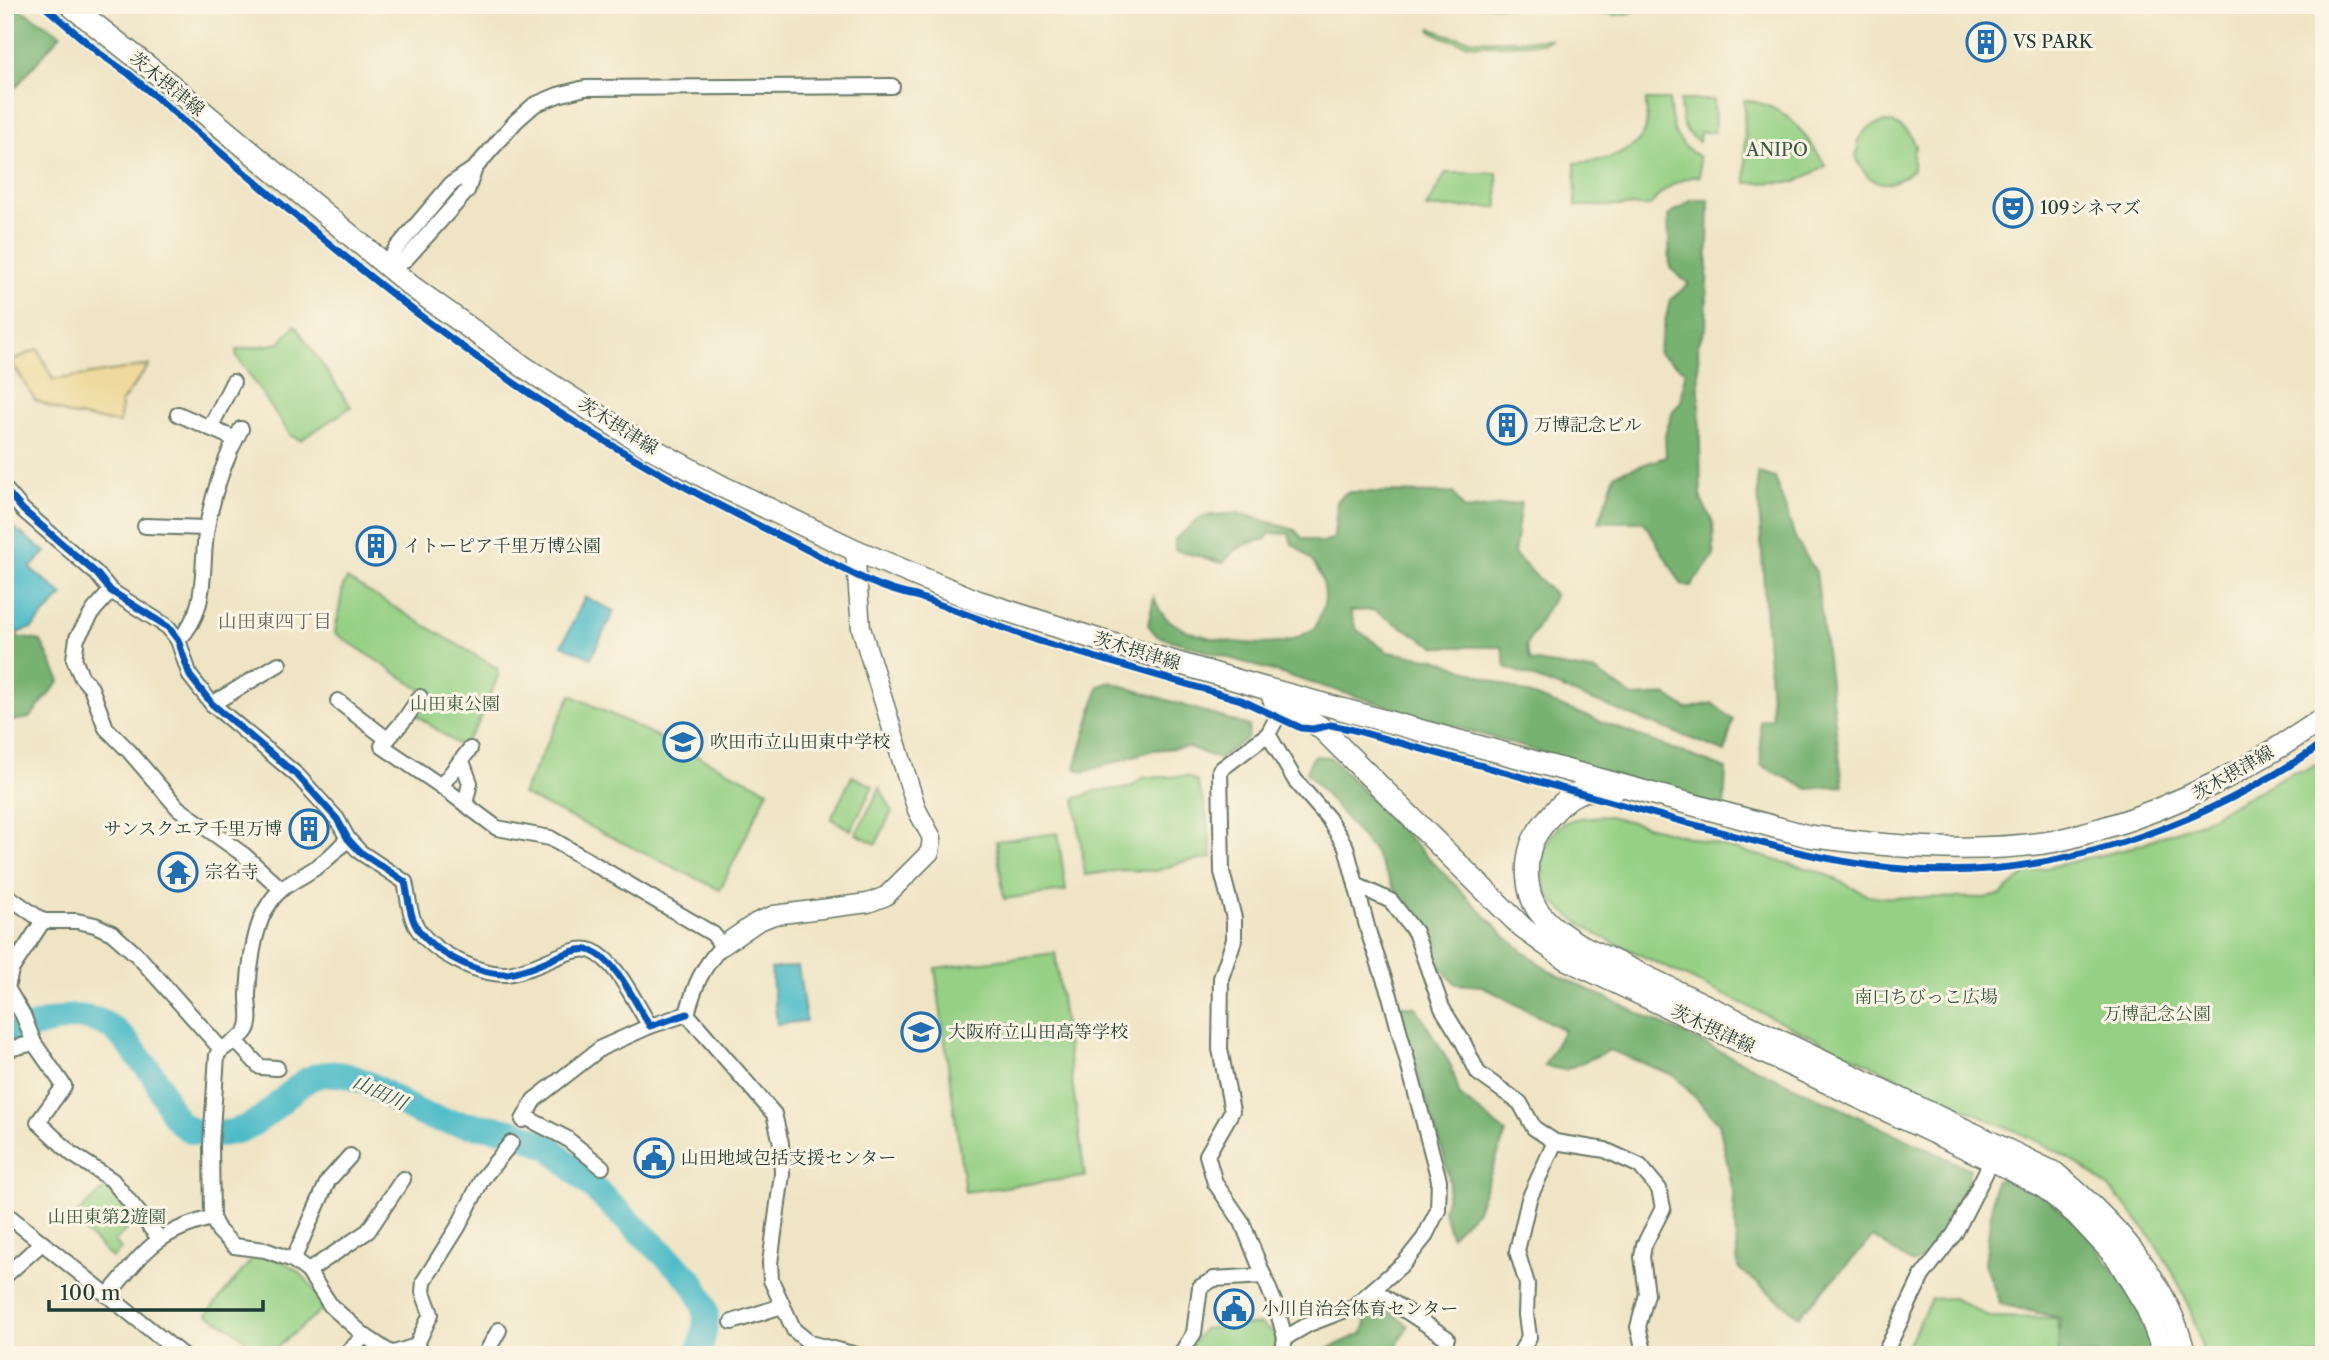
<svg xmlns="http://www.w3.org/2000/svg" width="2329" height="1360" viewBox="0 0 2329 1360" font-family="'Libre Caslon Text','Noto Serif JP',serif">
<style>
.green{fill:#95d084;stroke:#5a865c;stroke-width:2}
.forest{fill:#78b272;stroke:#4c7853;stroke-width:2}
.sand{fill:#eeda9e;stroke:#868c69;stroke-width:2}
.water{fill:#4ebbc7;stroke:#367c7e;stroke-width:2}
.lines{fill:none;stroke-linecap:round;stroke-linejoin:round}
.river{stroke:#4ebbc7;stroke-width:26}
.minor-casing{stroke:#687766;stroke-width:18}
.tertiary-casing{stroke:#687766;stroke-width:21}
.primary-casing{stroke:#687766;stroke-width:24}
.minor{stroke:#fff;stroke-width:14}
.tertiary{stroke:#fff;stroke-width:18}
.primary{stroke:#fff;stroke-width:21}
.cycleway-casing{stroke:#fcf5e5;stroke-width:11}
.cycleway{stroke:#0057b8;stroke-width:7}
.labels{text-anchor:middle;stroke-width:6;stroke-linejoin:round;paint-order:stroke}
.poi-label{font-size:18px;fill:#1f3d34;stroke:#fcf5e5;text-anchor:start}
.street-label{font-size:18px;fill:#1f3d34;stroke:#fcf5e5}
.park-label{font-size:18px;fill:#375a44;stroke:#fcf5e5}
.neighbourhood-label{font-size:19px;fill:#67665e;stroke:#fcf5e5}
.water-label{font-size:19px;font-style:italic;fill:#2b5c59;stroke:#fcf5e5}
</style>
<rect width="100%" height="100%" fill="#fcf5e5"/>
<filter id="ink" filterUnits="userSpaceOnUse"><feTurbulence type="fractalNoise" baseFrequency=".0143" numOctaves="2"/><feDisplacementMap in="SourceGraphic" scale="14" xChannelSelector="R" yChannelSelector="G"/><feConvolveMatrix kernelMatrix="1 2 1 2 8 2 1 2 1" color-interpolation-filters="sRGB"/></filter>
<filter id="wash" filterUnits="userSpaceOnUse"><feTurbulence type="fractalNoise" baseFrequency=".00686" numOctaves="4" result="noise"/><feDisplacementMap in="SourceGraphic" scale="28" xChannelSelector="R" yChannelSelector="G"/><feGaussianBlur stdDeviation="1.57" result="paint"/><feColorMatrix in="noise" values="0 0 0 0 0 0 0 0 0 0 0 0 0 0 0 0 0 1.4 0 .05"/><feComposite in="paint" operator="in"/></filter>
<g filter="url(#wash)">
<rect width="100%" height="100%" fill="#efe4c4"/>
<g class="green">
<path d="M1470,5H1643L1630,13L1617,15L1551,7Z"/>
<path d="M1431,28C1467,47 1512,39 1551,39L1543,43C1508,44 1461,52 1430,30Z"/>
<path d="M1646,100H1669C1672,129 1673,141 1699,157L1700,176C1681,177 1661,190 1650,206H1576L1575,163C1599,162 1630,157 1644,133C1649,124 1646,110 1646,100Z"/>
<path d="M1680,100H1714L1715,132H1700L1699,142C1681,132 1681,120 1680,100Z"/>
<path d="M1744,100C1788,105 1803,132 1826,166L1796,182L1746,183Z"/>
<path d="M1887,122C1903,125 1909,131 1916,146L1913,152V169C1890,192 1865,186 1856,155L1859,149L1857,142C1865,129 1872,124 1887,122Z"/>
<path d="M1446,173H1497L1498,207L1426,208Z"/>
<path d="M295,325L351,407L301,440L291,436L237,357L236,350L280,343Z"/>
<path d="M347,579L497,668L498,676L478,724L461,747L414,713L426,693L335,633L343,587Z"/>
<path d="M571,695L768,790L720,890L522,794Z"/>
<path d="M2324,760V1355H2204C2189,1291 2160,1242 2115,1194C2069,1147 1997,1125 1939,1097C1825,1043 1711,989 1598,935C1583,925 1566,915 1553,901C1536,882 1540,842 1560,826C1573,816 1594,817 1609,816L1821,872L1865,894L1876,897L1984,898L2001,895L2028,872L2127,849L2203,821L2292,772L2307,770Z"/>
<path d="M852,776L873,786L851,830L831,819Z"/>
<path d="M1187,776L1197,781L1205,806L1212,858L1182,862L1156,871L1122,870L1085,875L1075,799L1096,791L1130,788L1142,778Z"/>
<path d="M880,788L892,811L876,844L856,834Z"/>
<path d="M1058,833L1066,891L1004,899L996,841Z"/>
<path d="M1055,953L1085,1177L965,1192L935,968Z"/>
<path d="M110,1184L139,1217L115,1241L121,1249L112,1258L72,1219Z"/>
<path d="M257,1253C298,1266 302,1270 325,1307L268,1355H263L234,1330L207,1314Z"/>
<path d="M1953,1298L1989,1317L2057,1318L2060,1355H1903L1931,1299Z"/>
<path d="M1260,1324L1277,1335L1274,1355H1185L1203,1329Z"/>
</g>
<g class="forest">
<path d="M5,5H13L61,34L5,100Z"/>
<path d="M1692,200H1709L1706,328L1698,342L1701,500L1713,522L1714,556L1691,586L1682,585L1644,522H1599L1615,474L1666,457L1665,435L1673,411L1681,402L1685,371L1658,353L1670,300L1689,284L1670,268L1668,216Z"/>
<path d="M1757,472L1775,478L1796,540L1816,572L1843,786L1808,789L1761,765L1760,721L1772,718Z"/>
<path d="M1347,492L1453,493L1465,510L1521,503L1514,554L1555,595L1526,646L1531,661L1597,672L1633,697L1666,695L1687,709L1712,703L1733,720L1725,752L1506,667L1502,647H1436L1373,610L1350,611L1356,629L1388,652L1436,659L1726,769L1724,808L1157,636L1148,625L1154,597C1156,602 1158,607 1161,612C1181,639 1252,648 1284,642C1294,640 1305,633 1314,629C1318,620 1325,607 1325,598C1325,573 1311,557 1292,544L1289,534L1270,533L1265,540C1246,542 1235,548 1223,563L1175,550V539L1203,516L1239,513L1295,530L1302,538L1323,543L1334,538L1337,501Z"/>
<path d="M5,619L18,637L41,641L60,681L29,718L5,722Z"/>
<path d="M1110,682L1249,726L1248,737L1219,759L1188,747L1153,750L1084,772L1075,768L1099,686Z"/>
<path d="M1313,756L1330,757L1507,938L1549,971L1970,1169L1957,1236L1913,1264L1873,1237L1799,1316L1738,1268L1733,1191L1719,1123L1675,1076L1610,1050L1565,1070L1544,1066L1564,1030L1482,986L1456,984L1434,961L1373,850L1306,772Z"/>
<path d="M1395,1005L1416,1007L1451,1066L1460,1096L1506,1133L1477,1210L1451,1236L1443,1211L1450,1183L1444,1156Z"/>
<path d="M2013,1177L2045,1196L2087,1234L2139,1307L2155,1355H2057L2060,1318L2000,1304L1985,1264L1995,1180Z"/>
<path d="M1373,1298L1408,1326L1394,1350L1400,1355H1314L1363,1333L1366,1323L1360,1311Z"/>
</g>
<path class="sand" d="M38,349L53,380L149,365L121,403L120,423L70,415L35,400L11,361Z"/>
<g class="water">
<path d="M6,522L46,552L30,568L63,595L32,628L16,633L5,617Z"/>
<path d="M585,597L614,611L591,658L562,645Z"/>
<path d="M798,966L806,1021L777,1024L771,969Z"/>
</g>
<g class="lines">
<path class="river" d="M5,1035C24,1030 59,1017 77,1017C106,1018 121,1033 137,1055C143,1063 151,1071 156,1080C168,1102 173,1130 202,1133C240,1138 260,1122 286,1097C295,1089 304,1080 316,1076C359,1063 395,1107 433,1118C455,1125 479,1125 502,1129C519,1132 535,1140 551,1148L690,1279C712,1312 707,1318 699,1355"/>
</g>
</g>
<g filter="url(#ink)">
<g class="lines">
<g class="minor-casing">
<g id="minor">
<path d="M388,267L395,250L451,184L475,168L516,121L534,105L558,95L585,88L892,86"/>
<path d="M388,267L406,259L467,191L475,168"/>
<path d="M178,414L235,439"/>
<path d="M210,428L233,382"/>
<path d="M5,489L23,510L97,574L111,591L168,627L178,640L190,676L212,704L298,776L337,819L348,839L360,852L405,882C408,895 409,912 415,924C428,950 476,974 505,974C512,974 520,971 526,969C544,965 575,944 592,951C617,961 635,1003 650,1026L687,1014"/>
<path d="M145,526L207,528"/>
<path d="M111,591L94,610L77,638L74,659L81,676L91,688L106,728L129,751L178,808L244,855L280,888"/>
<path d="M178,640C210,610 200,566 207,527C213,494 225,458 241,429"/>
<path d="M420,697L405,719L382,746L441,786"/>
<path d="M338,701L387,739"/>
<path d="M212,704L279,664"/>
<path d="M1284,705L1268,734L1220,770L1222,872L1234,918V940L1221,978L1220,1049L1232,1111L1207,1155L1215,1183L1242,1222L1277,1309L1285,1338"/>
<path d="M1268,734L1295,780L1328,818L1346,847L1369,934L1390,996L1439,1180L1438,1210L1424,1238L1404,1263L1353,1307L1309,1324L1285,1338L1282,1355"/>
<path d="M470,749L441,786L497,828L550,838L713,934L722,946C701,969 695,985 687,1014"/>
<path d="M462,761L470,783L465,804"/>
<path d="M348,839C337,849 327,861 315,868C295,882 279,885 266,909C254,929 249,970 248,993C247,1005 253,1020 246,1031C239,1042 224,1044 217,1055L211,1145L212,1218L219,1231L234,1246L265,1250L293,1260L308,1271L331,1306L365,1336L389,1352L394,1353L416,1346L431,1314L423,1292L424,1281L458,1227L482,1179L511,1143"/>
<path d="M1356,885L1391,901L1415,932L1442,1008L1463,1042L1478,1073L1520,1103L1534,1128L1555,1142L1605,1150L1640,1166L1659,1189L1663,1208L1644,1245L1642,1257L1647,1294L1638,1327L1645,1355"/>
<path d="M5,894L43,921H77L95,925L112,933L138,956L221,1049"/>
<path d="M43,921L11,970L7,988L23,1015L34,1043L64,1086L38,1122L72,1154L112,1180L159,1238"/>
<path d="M687,1014L774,1114L781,1143L782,1174L770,1263L771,1280L794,1330L810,1343L857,1355"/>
<path d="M236,1041L260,1067L277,1068"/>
<path d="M5,1050L34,1043"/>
<path d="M525,1117L566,1138L602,1167"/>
<path d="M523,1120L534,1100L601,1048L650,1026"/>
<path d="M5,1213L182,1355"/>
<path d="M293,1260L328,1181L350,1156"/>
<path d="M308,1271L368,1231L403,1179"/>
<path d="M5,1276L42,1243"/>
<path d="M1374,1290L1447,1338"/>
<path d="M108,1295C144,1252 155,1232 212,1218"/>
<path d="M732,1322L782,1306"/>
<path d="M416,1346L427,1355"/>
<path d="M344,1355L365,1336"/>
<path d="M485,1355L499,1330"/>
<path d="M1180,1355L1194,1333L1200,1287L1214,1279L1264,1276"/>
<path d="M1519,1355L1529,1337L1526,1315L1527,1284L1517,1251L1529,1199L1555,1142"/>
<path d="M1884,1355L1922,1276L1955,1233L1995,1154"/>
</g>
</g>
<g class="tertiary-casing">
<path id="tertiary" d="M722,946L757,922L774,915L868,903L886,896L930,852L932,838L917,810L861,628L855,550"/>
</g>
<g class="primary-casing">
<g id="primary">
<path d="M70,5L165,80L411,286L524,367L640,442L723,487L855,550L977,601L1099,640L1257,686L1808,836C1886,846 1965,854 2043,843C2062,841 2081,834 2100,829C2183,805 2253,766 2324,718"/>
<path d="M1273,698L1320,727L1524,929L1566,959L2006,1167L2045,1188L2077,1215L2117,1258L2146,1306L2165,1355"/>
<path d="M1614,791C1602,790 1587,788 1576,794C1562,800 1535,831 1531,846C1525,865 1526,892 1537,909C1547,924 1562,934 1578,944L2055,1173C2113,1221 2167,1279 2185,1355"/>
</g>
</g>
<use href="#minor" class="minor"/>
<use href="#tertiary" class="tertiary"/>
<use href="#primary" class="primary"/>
<g class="cycleway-casing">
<g id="cycleway">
<path d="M43,5L99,53L129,74C228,158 326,245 430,323C540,406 659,477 782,537C827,558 867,587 916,596L1039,641L1241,700L1301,728L1313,729L1331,725L1350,729C1452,757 1553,786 1655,814C1733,835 1811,860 1891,868C2045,884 2199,829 2324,743"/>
<path d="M5,489L23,510L97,574L111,591L168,627L178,640L190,676L212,704L298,776L337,819L348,839L360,852L405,882C408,895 409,912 415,924C428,950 476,974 505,974C512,974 520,971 526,969C544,965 575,944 592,951C617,961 635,1003 650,1026L687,1014"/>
</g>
</g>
<use href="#cycleway" class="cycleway"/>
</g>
</g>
<defs>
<g id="building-ring" transform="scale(2.0125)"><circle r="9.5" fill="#fcf5e5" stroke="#1f6fb2" stroke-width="1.5"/><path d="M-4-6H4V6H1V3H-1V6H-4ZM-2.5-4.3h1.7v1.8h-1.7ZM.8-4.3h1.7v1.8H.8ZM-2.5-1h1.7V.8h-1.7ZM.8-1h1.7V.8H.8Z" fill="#1f6fb2"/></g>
<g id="theatre-ring" transform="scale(2.0125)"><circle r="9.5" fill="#fcf5e5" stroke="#1f6fb2" stroke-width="1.5"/><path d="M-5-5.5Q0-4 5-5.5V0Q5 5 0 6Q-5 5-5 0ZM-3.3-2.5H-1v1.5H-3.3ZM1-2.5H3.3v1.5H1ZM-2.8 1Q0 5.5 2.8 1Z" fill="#1f6fb2"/></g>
<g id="school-ring" transform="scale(2.0125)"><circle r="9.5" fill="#fcf5e5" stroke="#1f6fb2" stroke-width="1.5"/><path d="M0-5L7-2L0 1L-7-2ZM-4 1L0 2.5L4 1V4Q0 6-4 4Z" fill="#1f6fb2"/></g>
<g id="temple-ring" transform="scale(2.0125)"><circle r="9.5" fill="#fcf5e5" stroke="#1f6fb2" stroke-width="1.5"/><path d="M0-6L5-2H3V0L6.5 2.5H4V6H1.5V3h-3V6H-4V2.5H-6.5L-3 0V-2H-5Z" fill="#1f6fb2"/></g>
<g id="civic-ring" transform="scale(2.0125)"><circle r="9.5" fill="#fcf5e5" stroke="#1f6fb2" stroke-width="1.5"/><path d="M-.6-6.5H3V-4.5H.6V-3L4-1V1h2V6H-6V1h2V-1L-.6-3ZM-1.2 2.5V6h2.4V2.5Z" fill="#1f6fb2"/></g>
</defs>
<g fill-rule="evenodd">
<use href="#building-ring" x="1986" y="42"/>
<use href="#theatre-ring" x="2013" y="208"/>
<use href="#building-ring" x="1507" y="425"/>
<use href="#building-ring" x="376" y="546"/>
<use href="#school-ring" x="683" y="742"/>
<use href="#building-ring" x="309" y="829"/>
<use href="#temple-ring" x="178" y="872"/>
<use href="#school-ring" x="921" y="1032"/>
<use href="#civic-ring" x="654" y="1158"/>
<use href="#civic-ring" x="1234" y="1309"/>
</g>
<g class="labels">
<g class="poi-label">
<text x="2013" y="48">VS PARK</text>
<text x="2040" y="214">109シネマズ</text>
<text x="1534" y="431">万博記念ビル</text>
<text x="403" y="552">イトーピア千里万博公園</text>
<text x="710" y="748">吹田市立山田東中学校</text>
<text x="282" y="835" text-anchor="end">サンスクエア千里万博</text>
<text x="205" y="878">宗名寺</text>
<text x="948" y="1038">大阪府立山田高等学校</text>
<text x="681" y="1164">山田地域包括支援センター</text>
<text x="1261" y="1315">小川自治会体育センター</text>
</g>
<g class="street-label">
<text transform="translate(167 84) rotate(39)" y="6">茨木摂津線</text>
<text transform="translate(618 426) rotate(32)" y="6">茨木摂津線</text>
<text transform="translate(1137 651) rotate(17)" y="6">茨木摂津線</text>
<text transform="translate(2233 773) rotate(-30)" y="6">茨木摂津線</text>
<text transform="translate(1713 1029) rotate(25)" y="6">茨木摂津線</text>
</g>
<g class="park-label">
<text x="1777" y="156">ANIPO</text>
<text x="455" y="710">山田東公園</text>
<text x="1926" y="1003">南口ちびっこ広場</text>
<text x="2157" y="1020">万博記念公園</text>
<text x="107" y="1223">山田東第2遊園</text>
</g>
<g class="neighbourhood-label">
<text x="275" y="628">山田東四丁目</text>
</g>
<g class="water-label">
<text transform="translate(380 1092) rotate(25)" y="7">山田川</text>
</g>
</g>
<rect width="2329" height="1360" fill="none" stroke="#fcf5e5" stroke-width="28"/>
<path d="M49 1300v10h214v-10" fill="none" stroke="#1f3d34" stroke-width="3.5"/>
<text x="60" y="1300" font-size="21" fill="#1f3d34" stroke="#fcf5e5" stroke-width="5" paint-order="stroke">100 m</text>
</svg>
